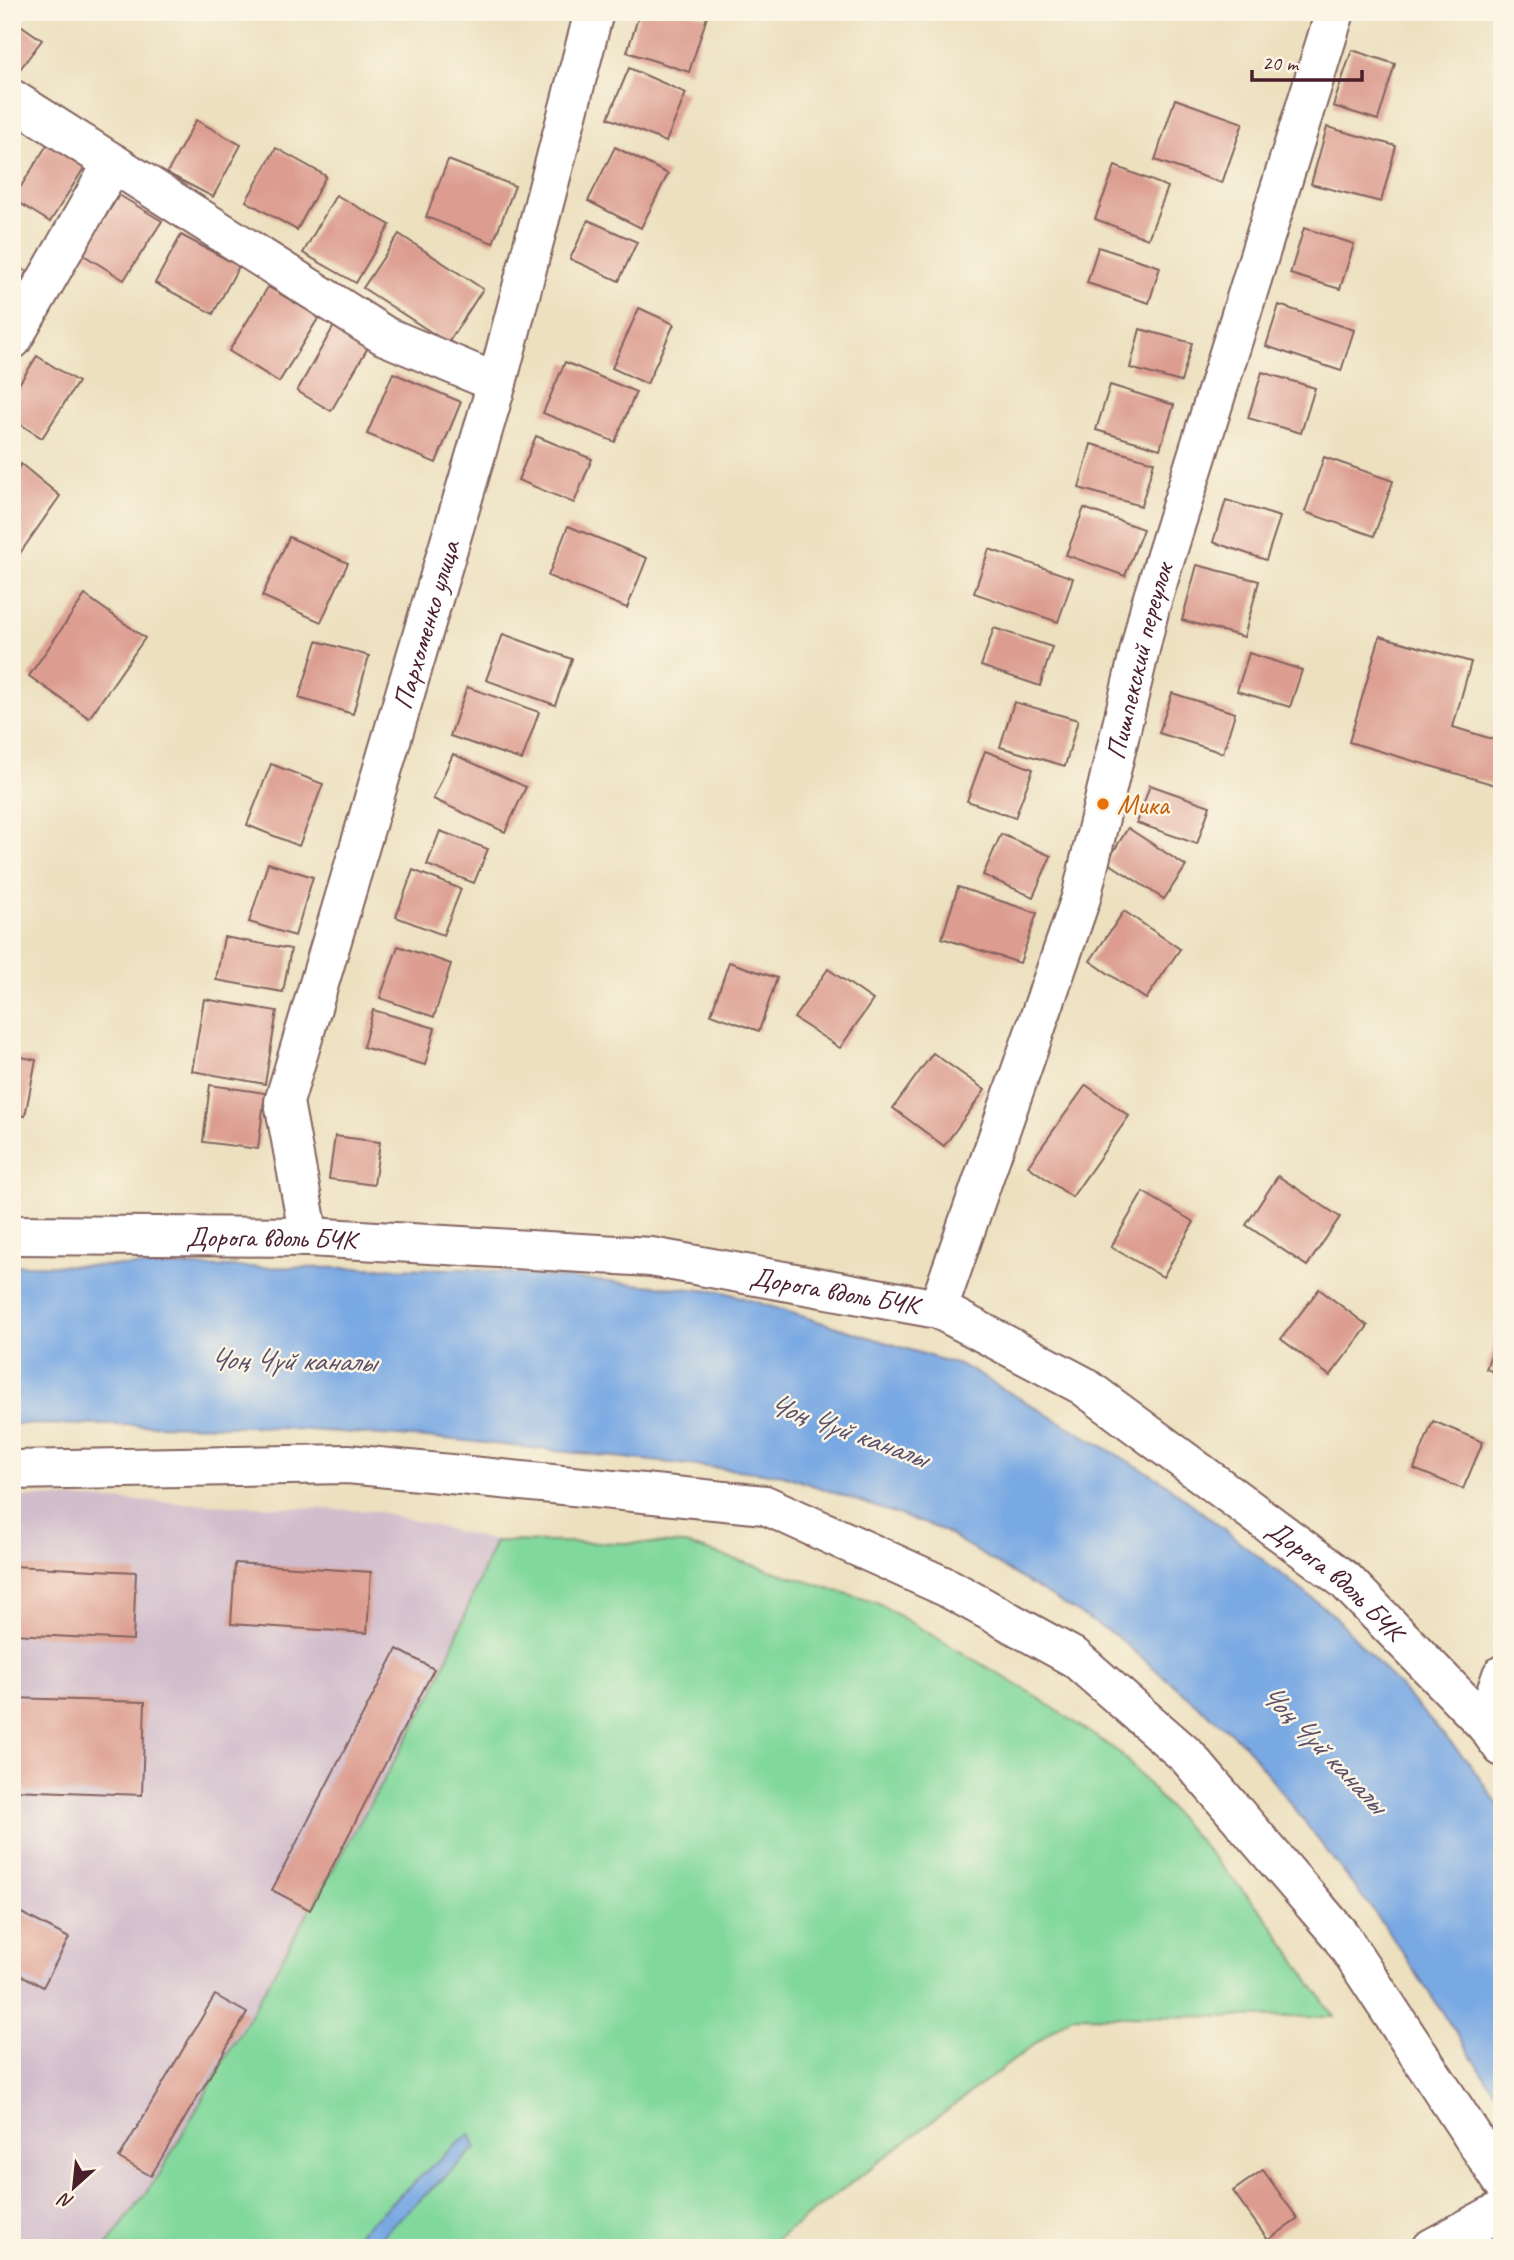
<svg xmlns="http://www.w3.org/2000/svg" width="1514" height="2260" viewBox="0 0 1514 2260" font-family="Caveat,sans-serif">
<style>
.industrial{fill:#d1bdcc}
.green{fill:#81d89c;stroke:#667c64;stroke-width:2}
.water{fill:#79a9e3;stroke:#626487;stroke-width:2}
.building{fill:#dc9d90}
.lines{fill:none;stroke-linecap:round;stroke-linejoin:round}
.minor-casing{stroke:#83635f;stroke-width:42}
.tertiary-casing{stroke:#83635f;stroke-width:42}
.minor{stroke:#fff;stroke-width:38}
.tertiary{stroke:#fff;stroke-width:38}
.food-dot{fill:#e8710a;stroke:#fcf5e5;stroke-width:2.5}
.labels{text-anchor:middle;stroke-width:5;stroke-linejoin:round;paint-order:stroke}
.street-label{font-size:28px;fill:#4a1f2b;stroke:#fcf5e5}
.food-label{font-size:28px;fill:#c56008;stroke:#fcf5e5;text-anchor:start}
.water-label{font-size:30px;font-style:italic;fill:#5a4f6b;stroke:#fcf5e5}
</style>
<rect width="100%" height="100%" fill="#fcf5e5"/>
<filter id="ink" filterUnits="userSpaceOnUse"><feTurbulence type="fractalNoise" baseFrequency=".0143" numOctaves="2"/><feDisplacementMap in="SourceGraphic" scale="14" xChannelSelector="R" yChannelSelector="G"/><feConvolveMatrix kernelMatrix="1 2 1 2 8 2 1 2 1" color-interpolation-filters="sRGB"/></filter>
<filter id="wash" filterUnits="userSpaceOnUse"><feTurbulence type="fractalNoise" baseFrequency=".00686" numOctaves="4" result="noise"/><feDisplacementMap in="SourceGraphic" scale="28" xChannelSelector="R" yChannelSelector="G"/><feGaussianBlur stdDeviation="1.57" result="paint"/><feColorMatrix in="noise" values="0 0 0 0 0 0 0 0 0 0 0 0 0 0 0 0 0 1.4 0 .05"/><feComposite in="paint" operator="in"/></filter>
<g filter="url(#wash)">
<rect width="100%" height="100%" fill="#ece0bf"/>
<path class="industrial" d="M38,1497L376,1511L495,1541L433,1693L159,2175L105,2248H12V1498Z"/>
<path class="green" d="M495,1541L685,1544L877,1603L1031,1693L1120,1753L1264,1914L1334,2017L1072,2016L765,2248H105L159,2175L433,1693Z"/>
<g class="water">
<path d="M12,1265L465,1269L724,1292L965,1367L1161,1480L1336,1617L1470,1764L1502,1811V2102L1384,1925L1245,1745L1116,1636L940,1529L783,1475L456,1440L249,1426L12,1424Z"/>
<path d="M470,2134L476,2148L368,2248H342L443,2156Z"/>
</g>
<g id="blocks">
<g class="building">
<path d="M640,12H691L707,17L689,72L627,52Z"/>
<path d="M12,19L42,40L14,77L12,75Z"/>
<path d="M1352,50L1395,64L1378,120L1333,106Z"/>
<path d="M629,68L686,93L666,142L608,118Z"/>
<path d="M1175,99L1243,123L1222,183L1155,160Z"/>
<path d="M196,120L241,145L213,197L167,173Z"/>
<path d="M1327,127L1396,146L1381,202L1311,184Z"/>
<path d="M52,137L89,160L50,222L13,199Z"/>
<path d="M615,147L668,174L641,228L588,201Z"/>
<path d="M276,148L326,176L297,230L246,201Z"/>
<path d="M448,160L515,186L493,243L426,217Z"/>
<path d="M1115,166L1168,187L1148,239L1095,219Z"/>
<path d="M119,195L162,221L124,280L82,254Z"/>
<path d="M336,195L390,225L356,283L303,253Z"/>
<path d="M588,220L637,242L619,281L570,259Z"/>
<path d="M1304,228L1354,244L1340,289L1290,274Z"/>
<path d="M399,234L483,289L448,343L363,288Z"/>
<path d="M181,235L239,266L213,314L155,283Z"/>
<path d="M1098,247L1160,267L1149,303L1087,283Z"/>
<path d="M12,262L27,272L12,295Z"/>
<path d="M268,287L319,317L279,382L229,351Z"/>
<path d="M1279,305L1354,330L1341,371L1266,346Z"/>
<path d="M639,308L674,324L647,384L612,368Z"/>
<path d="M335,324L370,344L331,411L297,391Z"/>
<path d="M1140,329L1192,343L1181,382L1130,368Z"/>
<path d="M37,356L78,382L42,438L12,419V395Z"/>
<path d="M565,362L636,392L615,442L543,413Z"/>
<path d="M1262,372L1315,388L1301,433L1248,418Z"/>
<path d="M393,373L461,402L436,463L367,434Z"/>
<path d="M1110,385L1174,405L1160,449L1096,430Z"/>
<path d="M536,436L592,459L574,503L518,480Z"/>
<path d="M1091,444L1154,462L1141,506L1079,488Z"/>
<path d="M1324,457L1393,481L1374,536L1305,512Z"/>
<path d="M21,464L60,496L18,556L12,553V477Z"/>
<path d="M1226,500L1280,517L1266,560L1213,542Z"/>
<path d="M1084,508L1143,529L1125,576L1066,555Z"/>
<path d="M568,526L647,558L627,608L548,576Z"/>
<path d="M289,537L348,563L321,622L262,596Z"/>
<path d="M989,549L1073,578L1058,622L974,593Z"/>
<path d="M1197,565L1259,581L1244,637L1182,620Z"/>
<path d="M85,595L145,638L89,718L29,676Z"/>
<path d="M994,628L1052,647L1040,686L981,666Z"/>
<path d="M503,634L572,659L555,705L486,680Z"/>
<path d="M1380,636L1471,662L1453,727L1502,742V787L1349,742Z"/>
<path d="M317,641L369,656L353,714L299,698Z"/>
<path d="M1249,653L1302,670L1290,707L1237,691Z"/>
<path d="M467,687L539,712L522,760L450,736Z"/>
<path d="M1172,693L1235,713L1223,753L1159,733Z"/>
<path d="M1014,702L1078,720L1065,766L1000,747Z"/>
<path d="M985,751L1033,769L1015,818L967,801Z"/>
<path d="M453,754L526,787L505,832L433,799Z"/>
<path d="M271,764L323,784L299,846L247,825Z"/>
<path d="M1150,785L1210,806L1197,844L1137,823Z"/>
<path d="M1128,828L1186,866L1164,899L1107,862Z"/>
<path d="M440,831L488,849L474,883L427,865Z"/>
<path d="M1001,834L1051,856L1033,897L983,875Z"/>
<path d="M268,863L313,877L295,936L249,922Z"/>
<path d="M413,870L461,889L443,935L396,917Z"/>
<path d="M958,887L1037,913L1020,963L942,938Z"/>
<path d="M1124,911L1180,949L1146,999L1090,961Z"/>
<path d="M224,937L291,949L283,992L216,980Z"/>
<path d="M398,946L451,964L434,1017L380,998Z"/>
<path d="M729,962L777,978L759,1031L711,1014Z"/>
<path d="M828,969L873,1000L840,1048L794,1018Z"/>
<path d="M204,999L277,1011L265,1084L192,1071Z"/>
<path d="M373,1010L435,1028L425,1065L363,1047Z"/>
<path d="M933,1053L985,1090L944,1146L893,1108Z"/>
<path d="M12,1055L36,1060L25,1116L12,1114Z"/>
<path d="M210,1085L265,1093L258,1149L203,1142Z"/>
<path d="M1086,1085L1129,1116L1072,1197L1028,1166Z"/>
<path d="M335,1136L380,1142L374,1185L329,1179Z"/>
<path d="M1278,1176L1340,1217L1307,1266L1246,1225Z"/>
<path d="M1143,1192L1194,1222L1163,1277L1111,1247Z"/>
<path d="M1319,1289L1368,1326L1330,1376L1281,1339Z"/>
<path d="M1501,1326H1502V1375L1486,1369Z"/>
<path d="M1433,1421L1483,1442L1463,1489L1414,1469Z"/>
<path d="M235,1563L371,1572L367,1633L231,1624Z"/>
<path d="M12,1566L136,1572L133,1640L12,1634Z"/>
<path d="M397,1649L434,1669L310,1910L272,1890Z"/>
<path d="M12,1698L145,1702L142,1795L12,1790Z"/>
<path d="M12,1908L69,1938L43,1987L12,1970Z"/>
<path d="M215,1995L247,2013L151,2176L119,2158Z"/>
<path d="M1263,2170L1298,2219L1268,2240L1233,2191Z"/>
</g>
</g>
</g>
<g filter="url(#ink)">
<use href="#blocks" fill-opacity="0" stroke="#83635f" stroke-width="2"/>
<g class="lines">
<g class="minor-casing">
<g id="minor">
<path d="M12,99L385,336L497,383"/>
<path d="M12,340L113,163"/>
<path id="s1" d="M12,1235L309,1237L651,1257L938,1309L1082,1385L1345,1580L1485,1724L1502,1747"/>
<path id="s2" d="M309,1237L284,1102L497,383L594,12"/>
<path id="s3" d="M938,1309L1081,898L1150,607L1335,12"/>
<path d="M1485,1724L1502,1675"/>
<path d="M1432,2248L1502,2210"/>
</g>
</g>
<g class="tertiary-casing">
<path id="tertiary" d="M12,1470L348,1464L765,1505L948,1588L1075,1658L1187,1756L1340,1935L1502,2181"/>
</g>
<use href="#minor" class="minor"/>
<use href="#tertiary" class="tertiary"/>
</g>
</g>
<circle class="food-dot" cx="1103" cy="804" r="7"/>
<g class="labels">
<g class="street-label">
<text dy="10" stroke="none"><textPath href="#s2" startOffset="635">Пархоменко улица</textPath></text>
<text dy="10" stroke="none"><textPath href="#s3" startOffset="679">Пишпекский переулок</textPath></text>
<text dy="10" stroke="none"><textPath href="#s1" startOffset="259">Дорога вдоль БЧК</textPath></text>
<text dy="10" stroke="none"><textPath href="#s1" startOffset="826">Дорога вдоль БЧК</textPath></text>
<text dy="10" stroke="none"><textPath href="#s1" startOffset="1414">Дорога вдоль БЧК</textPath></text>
</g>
<g class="food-label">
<text x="1117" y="814">Мика</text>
</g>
<g class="water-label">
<text transform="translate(292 1360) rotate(1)" y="10">Чоң Чүй каналы</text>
<text transform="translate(848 1430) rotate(20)" y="10">Чоң Чүй каналы</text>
<text transform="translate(1324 1748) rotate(46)" y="10">Чоң Чүй каналы</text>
</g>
</g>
<rect width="1514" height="2260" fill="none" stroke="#fcf5e5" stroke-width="42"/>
<g transform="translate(74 2187) rotate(207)" stroke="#fcf5e5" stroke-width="5" paint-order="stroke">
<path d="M0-5L12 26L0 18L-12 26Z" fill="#4a1f2b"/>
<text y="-10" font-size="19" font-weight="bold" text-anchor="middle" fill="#4a1f2b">N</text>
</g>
<path d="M1252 70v10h110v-10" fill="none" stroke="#4a1f2b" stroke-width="3.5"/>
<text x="1262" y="70" font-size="21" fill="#4a1f2b" stroke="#fcf5e5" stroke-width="5" paint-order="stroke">20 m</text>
</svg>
